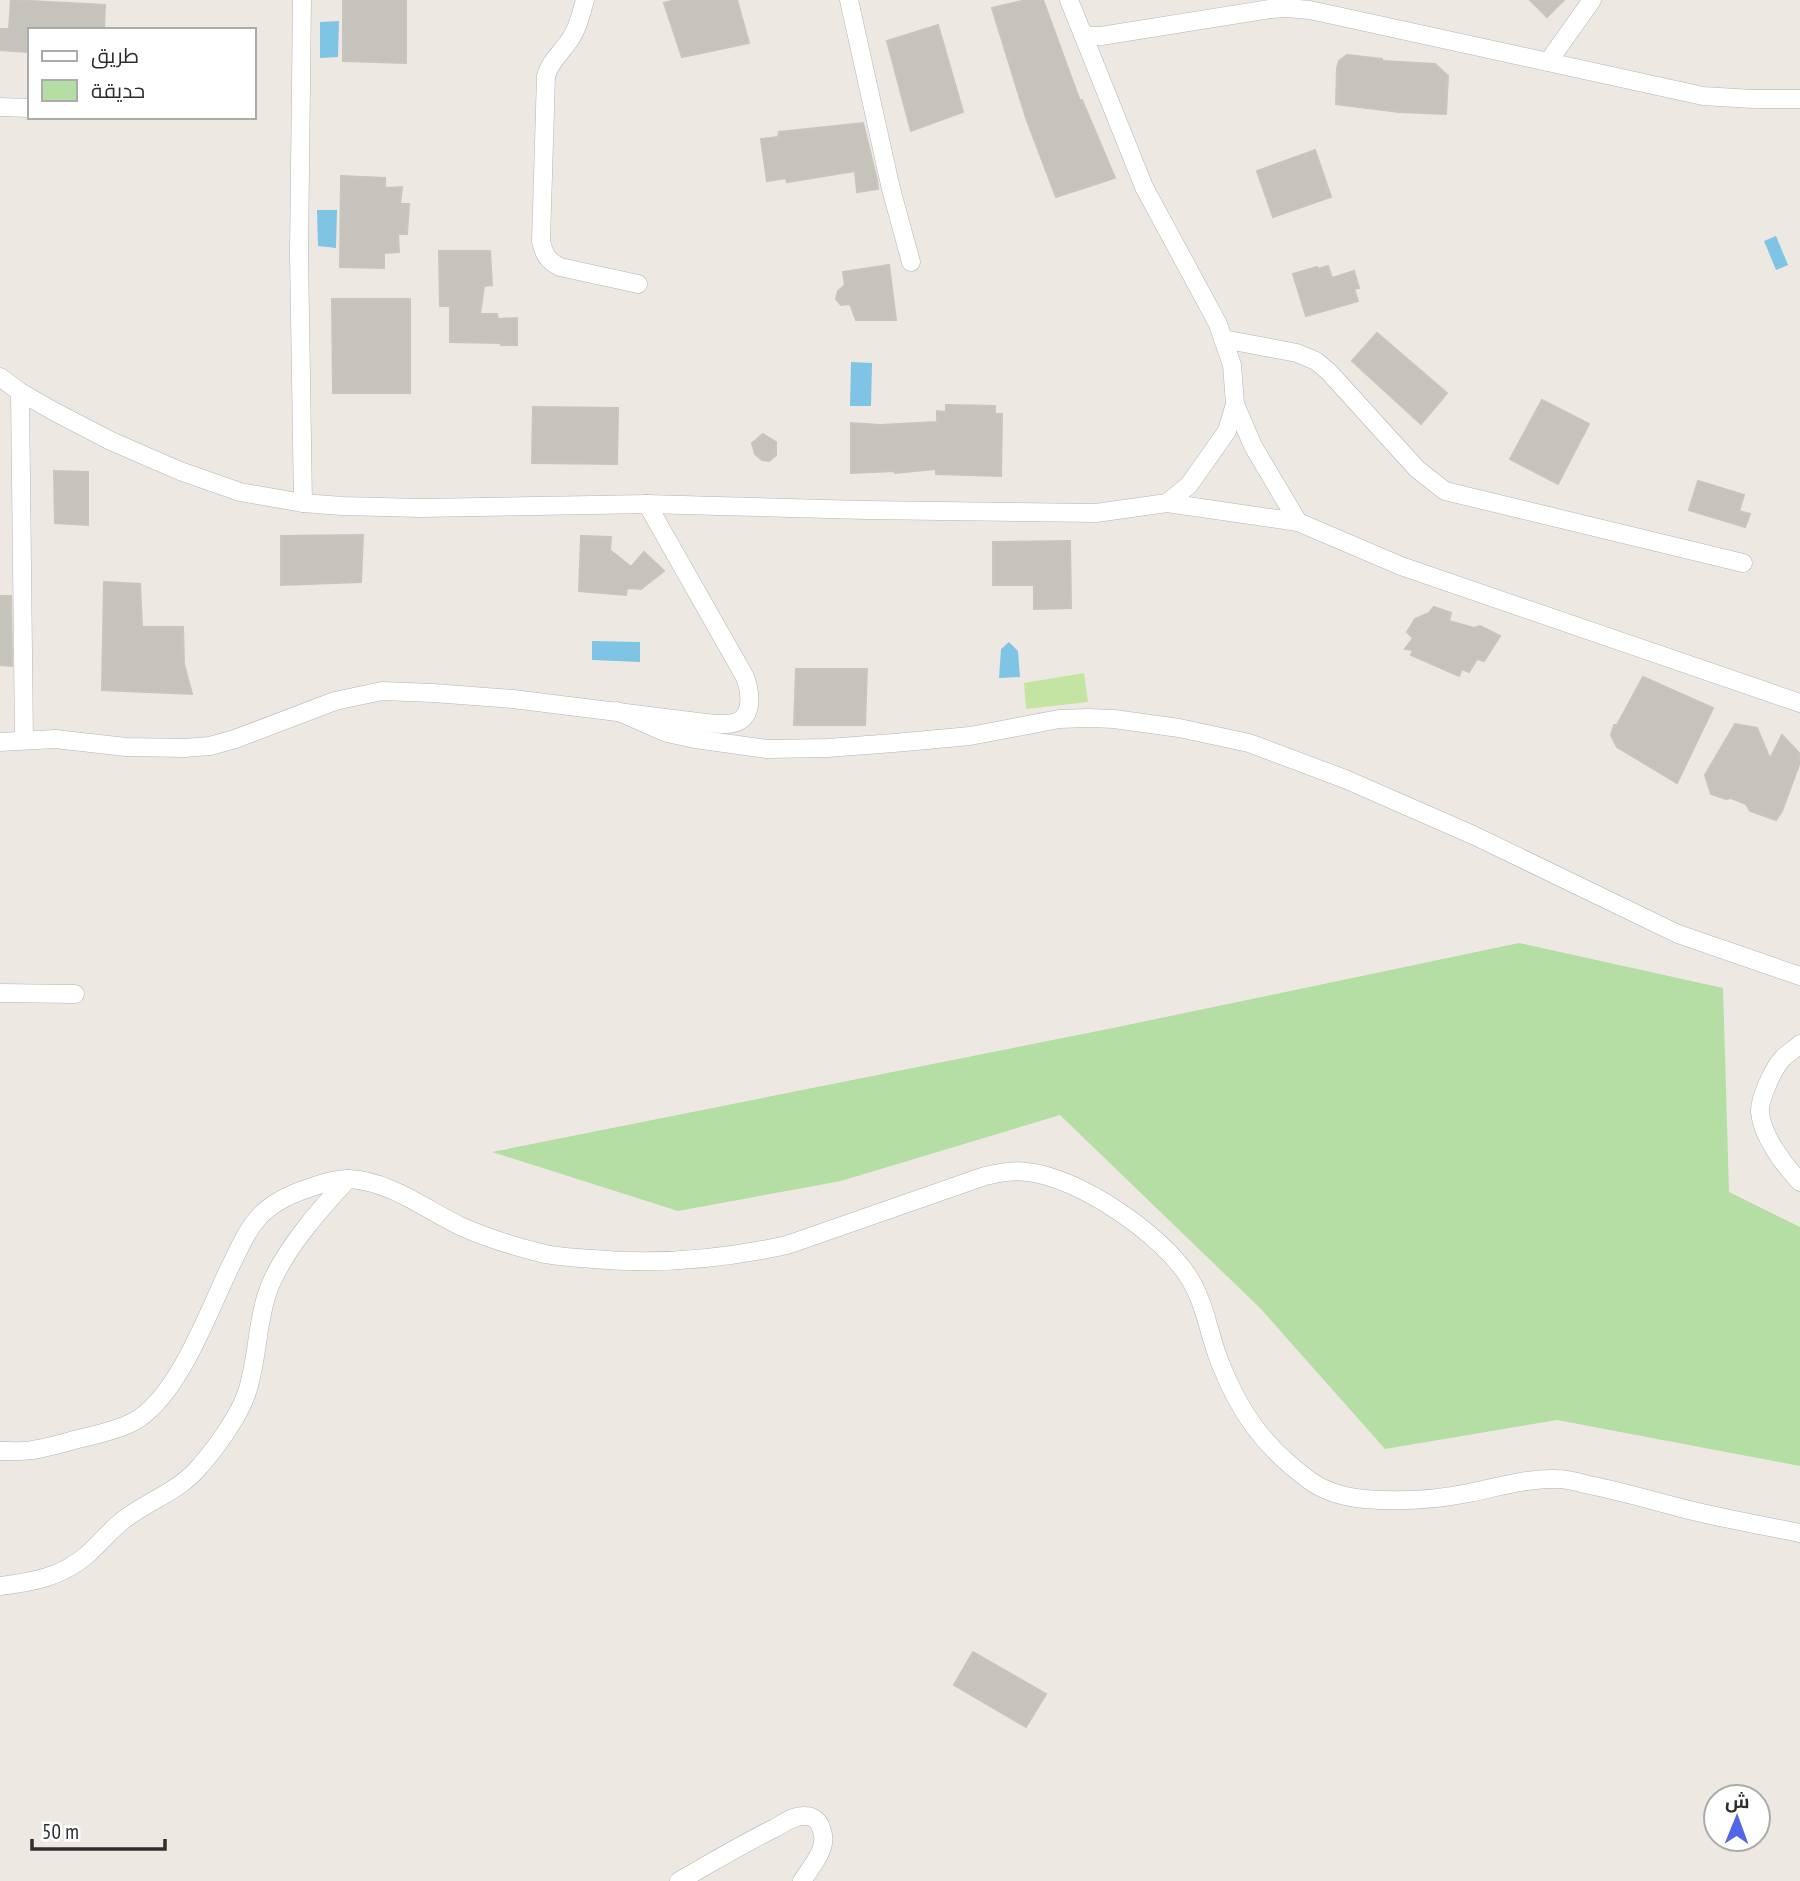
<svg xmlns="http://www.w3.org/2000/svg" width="1800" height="1881" viewBox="0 0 1800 1881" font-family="'PT Sans Narrow',Cairo,sans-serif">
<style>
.green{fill:#b4dea4}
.pitch{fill:#c4e5a1}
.water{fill:#7fc4e5}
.building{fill:#c6c3bd;stroke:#c9c5bb;stroke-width:2}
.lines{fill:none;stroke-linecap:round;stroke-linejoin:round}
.minor-casing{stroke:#b2b3bc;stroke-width:19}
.minor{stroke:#fff;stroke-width:18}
</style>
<rect width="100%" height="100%" fill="#ede9e2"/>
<path class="green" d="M1519,943L1723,988L1729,1192L1800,1227V1466L1557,1420L1385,1449L1261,1309L1060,1115L841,1181L678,1211L492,1152L1113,1028Z"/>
<path class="pitch" d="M1084,673L1088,702L1026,709L1024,683Z"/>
<g class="water">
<path d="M339,21L338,57L320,58V22Z"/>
<path d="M317,210H337L336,248L318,246Z"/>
<path d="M1776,236L1788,265L1776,270L1764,241Z"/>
<path d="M851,362L872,363L871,406H850Z"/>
<path d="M592,641L640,642V662L592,660Z"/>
<path d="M1009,642L1018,651L1020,677L999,678L1001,649Z"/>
</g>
<g class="building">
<path d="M11,0L105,5L104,30H30V34H27L26,52L0,50V29H9Z"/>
<path d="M343,0H406V63L343,61Z"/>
<path d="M675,0H737L749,43L682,57L664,3Z"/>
<path d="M1026,0H1043L1080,101L1082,100L1115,178L1056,197L1026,118L992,8Z"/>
<path d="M1530,0H1564L1547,17Z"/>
<path d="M938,25L963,112L911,131L887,41Z"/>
<path d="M1347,55L1382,59V61L1435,64L1448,76L1446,114L1399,112L1336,104L1337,68L1339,61Z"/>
<path d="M863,123L877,180L878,189L857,192L855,171L787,182L786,178L767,181L761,139L778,137L779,132Z"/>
<path d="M1315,150L1331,197L1273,217L1257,171Z"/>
<path d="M341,176L385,178V188L402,187L400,204H409L407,234H398L399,252L384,253V268L340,267Z"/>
<path d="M439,251H490L492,285L484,286L480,314H497L498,319L517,318V345H501V343L450,342V306H440Z"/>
<path d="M889,265L896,320H856L850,304L841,305L836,299L838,291L845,285L843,272Z"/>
<path d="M1328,266L1332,278L1354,271L1359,288L1354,289L1358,301L1306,316L1293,274L1317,267L1318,269Z"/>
<path d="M332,299H410V393H333Z"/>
<path d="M1377,333L1447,393L1421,424L1352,361Z"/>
<path d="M1542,400L1589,424L1558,484L1510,459Z"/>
<path d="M946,405L995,406V414H1002L1001,476L936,474V469L895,473V471L851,473V423L880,425L937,422V411L946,412Z"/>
<path d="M533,407L618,408L617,464L532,463Z"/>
<path d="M763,434L776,442V455L769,461L762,460L755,454L752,443Z"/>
<path d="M54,471L88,472V525L55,523Z"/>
<path d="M1698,481L1744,495L1739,511L1750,514L1745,527L1689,510Z"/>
<path d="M363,535L361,582L281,585V536Z"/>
<path d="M581,536L611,537L610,550L631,567L644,552L664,571L641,589L627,588L626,595L579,591Z"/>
<path d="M1070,541L1071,608L1034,609V585H993V542Z"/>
<path d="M104,582L140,584L142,627H183L184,664L192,694L102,690Z"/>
<path d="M0,596H11L12,666L0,665Z"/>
<path d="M1434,607L1451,613L1449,621L1474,628L1480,626L1500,636L1484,661L1477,659L1469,672L1462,669L1459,676L1411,655L1413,650L1405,649L1413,638L1407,632L1415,619L1429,613Z"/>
<path d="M796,669H867L865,725H794Z"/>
<path d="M1643,677L1713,708L1677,783L1617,747L1611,735L1614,725H1617Z"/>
<path d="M1735,724L1757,728L1770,759L1782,735L1800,754V762L1782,811L1776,820L1750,811L1746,804L1731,798L1726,799L1711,794L1705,775Z"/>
<path d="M973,1652L1046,1694L1026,1727L954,1685Z"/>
</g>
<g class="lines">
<g class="minor-casing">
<g id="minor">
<path d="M302,0L299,253L303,503"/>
<path d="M585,0C581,13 579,26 571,38C563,51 550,61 546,76L541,241C544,255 548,261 560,267L638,284"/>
<path d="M849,0L891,189L911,262"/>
<path d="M1083,32L1088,36H1101L1270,9L1287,8L1310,10L1703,96L1753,99H1800"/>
<path d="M1548,62L1592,0"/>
<path d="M0,107L30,108"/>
<path d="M1223,339L1297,353L1316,361L1329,372L1417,469L1445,491L1743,563"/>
<path d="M0,377L20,392L55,412L111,441L180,471L240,492L303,503L342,506L420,508L647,504L865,510L1096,513L1167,503L1189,485L1227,431L1235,404L1232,365L1218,324L1144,187L1069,0"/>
<path d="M20,392L24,740"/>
<path d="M1235,404L1253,446L1298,522"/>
<path d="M1167,503L1298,522L1401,566L1800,703"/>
<path d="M617,711L667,733L695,739L767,749L827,748L894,743L970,736L1059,719L1088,718L1114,719L1179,728L1249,743L1345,779L1473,835L1678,934L1800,976"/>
<path d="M0,742L55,739L126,747L184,748L210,746L235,739L335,701L382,691L433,693L513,699L698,722C709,723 726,726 737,722C754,715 750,690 745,677L647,504"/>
<path d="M0,993L75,994"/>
<path d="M1800,1044C1795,1049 1788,1053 1783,1058C1774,1067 1759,1099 1760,1112C1762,1136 1784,1165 1800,1182"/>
<path d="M0,1451C10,1451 21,1452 32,1450C47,1448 63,1443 78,1439C96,1435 117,1430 133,1422C178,1398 208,1312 230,1267C250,1226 257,1207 303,1190C318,1185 333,1179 349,1179C390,1181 425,1209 460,1226C487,1238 516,1247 545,1254C561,1257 577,1258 593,1259C657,1265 723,1259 787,1245L985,1176C999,1173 1013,1170 1027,1172C1078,1177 1160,1233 1188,1276C1205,1302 1208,1331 1219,1360C1239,1412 1264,1447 1309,1480C1325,1492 1345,1497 1364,1499C1399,1502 1434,1500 1469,1493C1498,1487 1527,1478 1557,1479C1568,1479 1578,1482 1589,1485C1620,1491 1650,1500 1681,1508C1720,1518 1760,1525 1800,1533"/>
<path d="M0,1586C33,1582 62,1577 88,1554C100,1543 110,1531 122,1521C147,1501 180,1491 200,1466C216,1448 238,1417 246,1395C258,1362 256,1324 268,1291C282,1252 320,1209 348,1179"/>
<path d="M679,1881C711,1863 742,1844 775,1828C784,1823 794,1815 805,1816C813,1816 819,1821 821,1828C830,1847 812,1865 802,1881"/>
</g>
</g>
<use href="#minor" class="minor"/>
</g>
<rect x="28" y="28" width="228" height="91" fill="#ffffff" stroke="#ababab" stroke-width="2"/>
<rect x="42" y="51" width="35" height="10" fill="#ffffff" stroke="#ababab" stroke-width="2"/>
<text x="91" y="63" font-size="21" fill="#2e2e2e">طريق</text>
<rect x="42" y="80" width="35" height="21" fill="#b4dea4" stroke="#ababab" stroke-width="2"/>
<text x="91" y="98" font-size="21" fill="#2e2e2e">حديقة</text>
<g transform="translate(1737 1818) rotate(1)"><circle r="33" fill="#ffffff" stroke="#ababab" stroke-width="2"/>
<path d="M0-5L12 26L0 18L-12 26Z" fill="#5266ea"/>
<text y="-10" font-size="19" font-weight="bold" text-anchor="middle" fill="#2e2e2e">ش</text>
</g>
<path d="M32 1839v10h133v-10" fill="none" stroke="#2e2e2e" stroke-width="3.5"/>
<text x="42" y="1839" font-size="21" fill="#2e2e2e" stroke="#ffffff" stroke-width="5" paint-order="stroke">50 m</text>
</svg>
